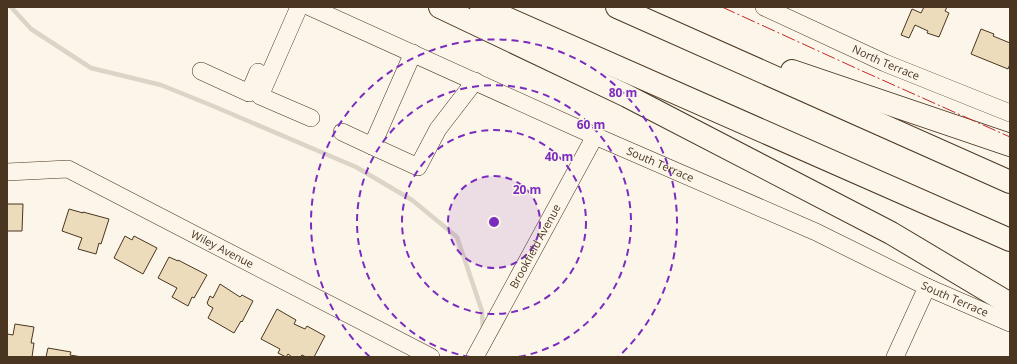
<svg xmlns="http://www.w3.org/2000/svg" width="1017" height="364" viewBox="0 0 1017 364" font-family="'Open Sans',sans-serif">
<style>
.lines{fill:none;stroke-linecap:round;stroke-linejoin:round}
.stream{stroke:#dcd4c6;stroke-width:4.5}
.building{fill:#ecdcbc;stroke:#4a3520}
.minor-casing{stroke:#4a3520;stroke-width:18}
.highway-casing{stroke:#4a3520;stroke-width:24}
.minor{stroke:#fbf6e9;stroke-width:17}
.highway{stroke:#fbf6e9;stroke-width:22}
.power{stroke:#c62828;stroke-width:1;stroke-dasharray:14 3 2 3;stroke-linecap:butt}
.ring{fill:none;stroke:#7b2cbf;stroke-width:2;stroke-dasharray:7 5}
.labels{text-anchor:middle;stroke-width:3;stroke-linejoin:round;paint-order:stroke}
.street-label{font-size:11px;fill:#4a3520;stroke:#fbf6e9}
.centre{fill:#7b2cbf;stroke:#fbf6e9;stroke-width:2}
.ring-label{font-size:12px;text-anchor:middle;font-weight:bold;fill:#7b2cbf;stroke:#fbf6e9;stroke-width:3;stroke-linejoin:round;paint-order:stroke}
</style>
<rect width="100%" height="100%" fill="#fbf6e9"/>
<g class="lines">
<path class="stream" d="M11,7L31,29L91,68L161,85L213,106L356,167L412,200L457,237L482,311L483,331"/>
</g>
<g class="building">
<path d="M924,7H947L945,11L949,13L939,37L927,33L928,31L915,25L909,38L901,35L912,9L921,13Z"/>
<path d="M981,29L994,34L993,36L1010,43V64L1008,69L971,54Z"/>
<path d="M7,204H23L22,231H7Z"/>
<path d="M69,209L83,213V212L109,219L101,244L99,243L96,254L78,249L82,238L62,231Z"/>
<path d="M125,236L132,240L134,236L157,248L143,274L114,258Z"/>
<path d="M169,257L178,261V260L207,275L194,298L192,297L188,306L172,297L177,288L158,278Z"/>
<path d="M220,284L240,297L242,295L253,301L242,322L241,321L234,333L208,318L213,308L208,305V304L207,303L210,296L213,298Z"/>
<path d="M277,309L296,320L294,324L305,329L307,326L325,336L314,357H306L302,355L300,357H292L288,354L286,357L278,353L280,349L261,339Z"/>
<path d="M15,324L34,327L31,343H34L32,357H7V334L13,335Z"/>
<path d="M48,348L71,352L70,355L82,357H46Z"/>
</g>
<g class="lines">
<g class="minor-casing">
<g id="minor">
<path d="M299,7L260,96L311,118"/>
<path id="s1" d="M310,7L595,136L816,232L927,287L1010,323"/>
<path id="s2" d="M764,7L885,63L1010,113"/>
<path d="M413,53L372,146L418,167L438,129L475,81"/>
<path d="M201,71L249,93L258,72"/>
<path d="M342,132L372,146"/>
<path id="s3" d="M7,172L68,169L431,357"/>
<path id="s4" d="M475,357L595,136"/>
<path d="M895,357L927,287"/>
</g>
</g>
<g class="highway-casing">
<g id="highway">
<path d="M440,7L627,96L891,233L1010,304"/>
<path d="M481,7L1010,240"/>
<path d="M617,7L1010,182"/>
<path d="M792,71L1010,145"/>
</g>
</g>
<use href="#minor" class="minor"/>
<use href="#highway" class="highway"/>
<path class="power" d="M722,7L860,70L1010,137"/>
</g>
<circle cx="494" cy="222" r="46" fill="#7b2cbf" fill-opacity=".12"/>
<g class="ring">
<circle cx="494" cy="222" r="46"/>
<circle cx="494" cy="222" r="92"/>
<path d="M470 357A137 137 0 1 1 518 357"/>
<path d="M370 357A183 183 0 1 1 618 357"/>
</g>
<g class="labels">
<g class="street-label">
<text dy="4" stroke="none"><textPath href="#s2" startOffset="134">North Terrace</textPath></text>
<text dy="4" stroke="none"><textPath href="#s1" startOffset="384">South Terrace</textPath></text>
<text dy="4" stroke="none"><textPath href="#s4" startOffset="126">Brookfield Avenue</textPath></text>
<text dy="4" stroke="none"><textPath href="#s3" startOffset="235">Wiley Avenue</textPath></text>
<text dy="4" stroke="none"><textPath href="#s1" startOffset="708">South Terrace</textPath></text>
</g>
</g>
<circle cx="494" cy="222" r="6" class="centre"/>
<g class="ring-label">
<text x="623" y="97">80 m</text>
<text x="591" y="129">60 m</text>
<text x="559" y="161">40 m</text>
<text x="527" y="194">20 m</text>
</g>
<rect width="1017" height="364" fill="none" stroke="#4a3520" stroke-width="16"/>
</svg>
